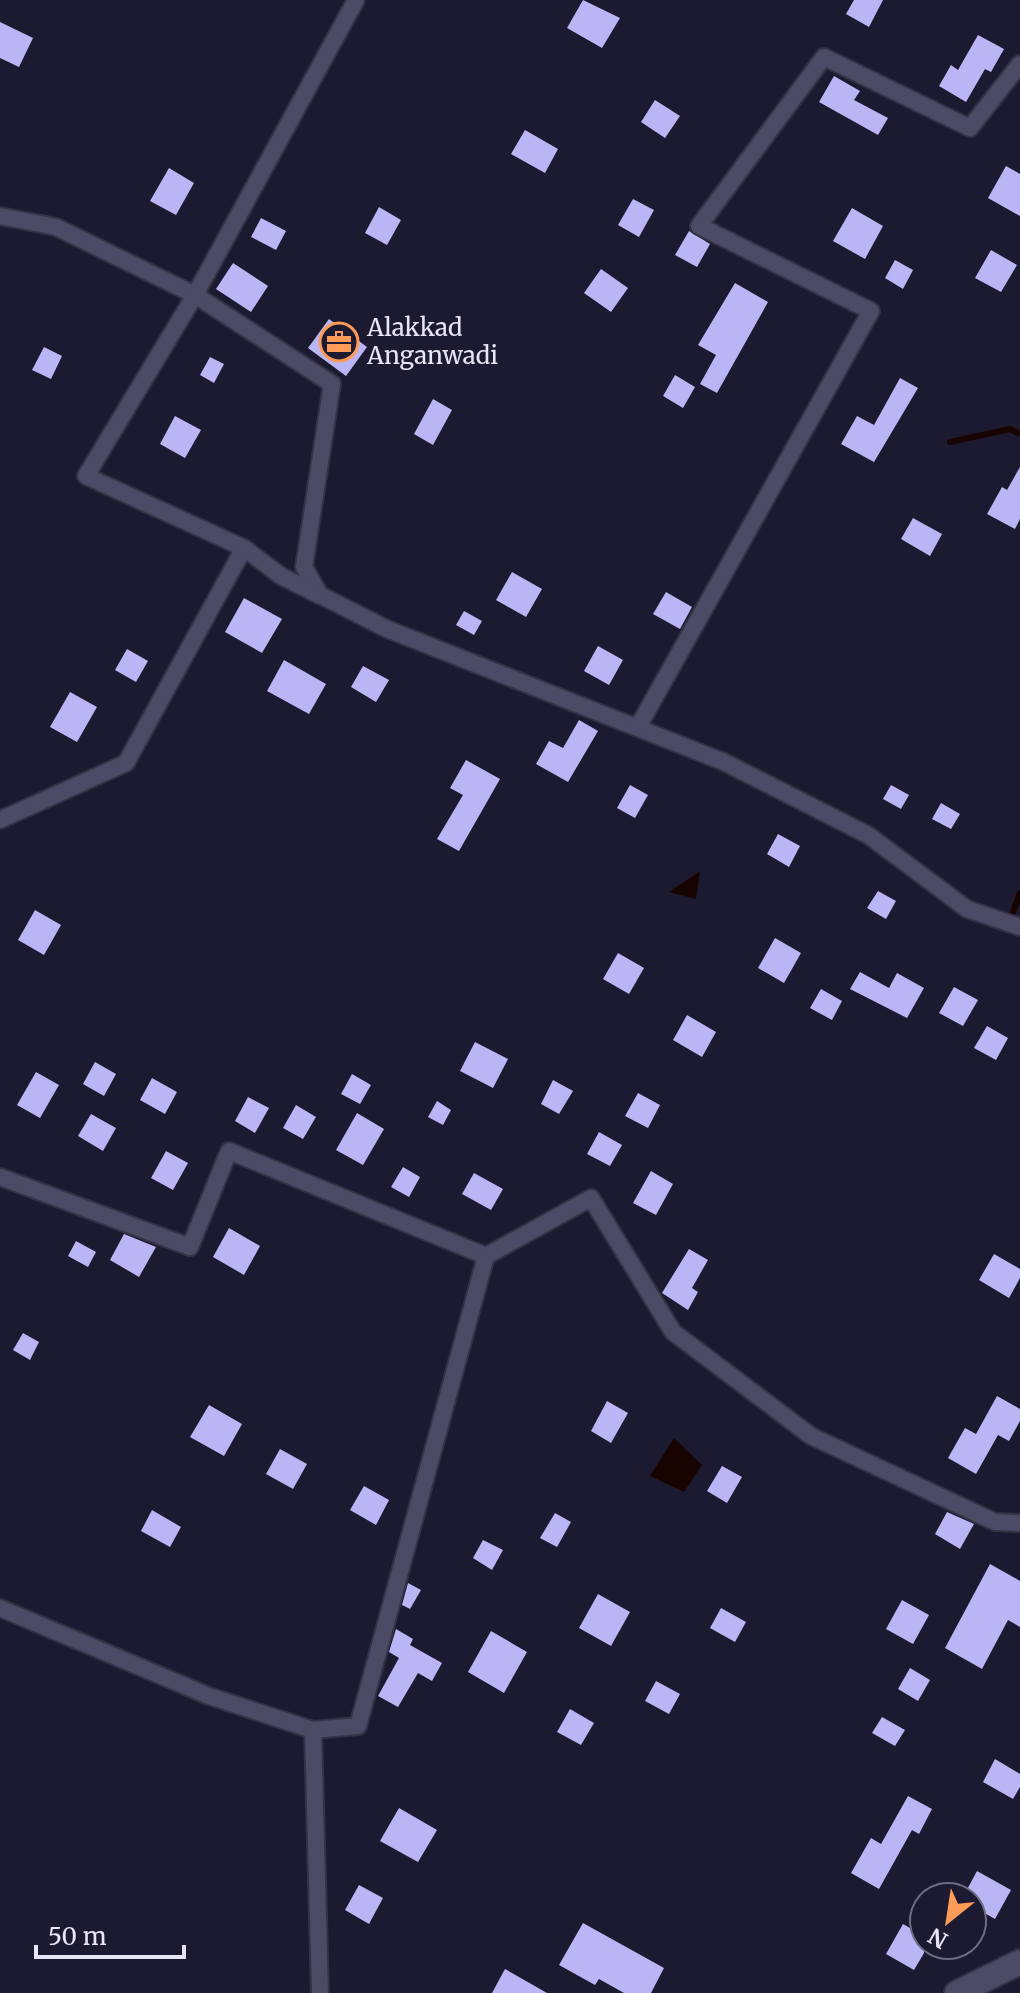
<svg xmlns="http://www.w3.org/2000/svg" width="1020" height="1993" viewBox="0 0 1020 1993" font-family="Merriweather,serif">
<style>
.water{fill:#170400}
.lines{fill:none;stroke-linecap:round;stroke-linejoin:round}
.stream{stroke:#170400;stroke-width:6}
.building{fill:#bab6f5}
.street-casing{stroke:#343244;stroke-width:20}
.secondary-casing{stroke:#343244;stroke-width:28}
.street{stroke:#4c4a65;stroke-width:16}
.secondary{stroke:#4c4a65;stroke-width:24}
.labels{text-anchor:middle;stroke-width:8;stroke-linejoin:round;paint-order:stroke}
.poi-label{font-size:24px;fill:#e6e6f6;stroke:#1c1a31;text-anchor:start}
</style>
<rect width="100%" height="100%" fill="#1c1a31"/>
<g class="water">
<path d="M700,871L696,899L669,892Z"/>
<path d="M674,1438L702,1465L684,1492L650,1476Z"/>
</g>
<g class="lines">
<g class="stream">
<path d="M950,442L1010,429L1020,434"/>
<path d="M1010,920L1020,893"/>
</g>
</g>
<g class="building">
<path d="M583,0L620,18L602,48L567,28Z"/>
<path d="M854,0H883L869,27L846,14Z"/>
<path d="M0,22L33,38L19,67L0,58Z"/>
<path d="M978,35L1004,49L991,72L985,69L966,102L939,86L951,65L958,70Z"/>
<path d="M834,76L860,91L854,100L888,118L878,135L819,102Z"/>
<path d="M655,100L680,116L665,138L641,122Z"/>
<path d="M525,130L558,149L545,173L511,154Z"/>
<path d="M1006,166L1020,174V216L988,198Z"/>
<path d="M169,168L194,183L176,215L150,201Z"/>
<path d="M633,199L654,210L639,237L618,225Z"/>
<path d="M379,207L401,220L387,245L365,233Z"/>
<path d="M852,208L883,226L865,259L833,241Z"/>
<path d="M261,218L286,231L276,250L251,237Z"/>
<path d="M689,231L710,244L697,267L675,255Z"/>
<path d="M991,250L1017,265L1001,292L975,278Z"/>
<path d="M895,260L913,270L903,289L885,278Z"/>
<path d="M233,263L268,286L251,312L216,289Z"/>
<path d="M601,269L628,288L611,312L584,293Z"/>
<path d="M735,283L768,302L717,393L700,384L716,355L698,345Z"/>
<path d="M329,319L367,347L346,376L308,348Z"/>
<path d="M44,347L62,356L51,379L32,370Z"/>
<path d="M210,357L224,364L214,383L200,375Z"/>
<path d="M675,375L695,387L683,408L663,396Z"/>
<path d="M900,378L918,388L874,462L841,444L857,416L874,425Z"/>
<path d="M433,399L452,410L433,445L414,434Z"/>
<path d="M175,416L201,430L185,458L160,444Z"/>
<path d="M1020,467V519L1015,529L987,514L1002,487L1007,490Z"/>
<path d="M913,518L942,534L930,556L901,539Z"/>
<path d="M512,572L542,589L526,617L496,600Z"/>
<path d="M666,592L692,607L680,629L653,614Z"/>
<path d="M244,598L282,619L262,653L225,632Z"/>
<path d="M464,611L482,621L474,635L456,625Z"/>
<path d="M598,646L623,660L609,685L584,671Z"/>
<path d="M127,649L148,661L136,682L115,670Z"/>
<path d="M284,660L326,684L309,714L267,691Z"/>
<path d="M363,666L389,680L376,702L351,687Z"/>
<path d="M70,692L97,707L77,742L50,727Z"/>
<path d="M579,720L598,731L568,782L536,764L549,741L563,748Z"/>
<path d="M466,760L500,779L459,851L437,839L463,795L450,788Z"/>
<path d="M630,785L648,795L635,818L617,808Z"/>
<path d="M891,785L909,795L901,809L883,799Z"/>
<path d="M941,803L960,814L951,829L932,819Z"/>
<path d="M778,834L800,846L789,867L767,854Z"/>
<path d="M878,891L896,901L886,919L867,908Z"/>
<path d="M35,910L61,925L44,955L18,940Z"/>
<path d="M775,938L801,953L784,983L758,968Z"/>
<path d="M618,953L644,968L629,994L603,979Z"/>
<path d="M860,972L889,988L897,973L924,988L907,1018L850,989Z"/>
<path d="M954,987L978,1000L963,1026L939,1013Z"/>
<path d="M821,989L842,1001L832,1020L810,1008Z"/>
<path d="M687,1015L716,1032L702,1057L673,1040Z"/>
<path d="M987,1026L1008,1038L996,1060L974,1048Z"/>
<path d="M475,1042L508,1059L493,1088L460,1071Z"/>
<path d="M95,1062L116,1074L104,1096L83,1084Z"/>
<path d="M36,1072L59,1085L40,1118L17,1105Z"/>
<path d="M352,1074L371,1085L360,1104L341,1094Z"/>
<path d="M152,1078L177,1092L165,1114L140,1100Z"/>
<path d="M553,1080L573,1091L559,1114L541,1104Z"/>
<path d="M638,1093L660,1105L648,1128L625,1116Z"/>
<path d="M248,1097L269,1108L255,1133L235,1121Z"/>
<path d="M437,1101L451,1110L443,1125L428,1117Z"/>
<path d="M296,1105L316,1117L303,1139L283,1128Z"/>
<path d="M357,1113L384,1129L363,1165L336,1150Z"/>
<path d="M91,1114L116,1128L103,1151L78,1136Z"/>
<path d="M599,1132L622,1145L610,1166L587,1154Z"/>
<path d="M166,1151L188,1163L173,1190L151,1178Z"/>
<path d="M403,1167L420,1177L409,1197L391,1187Z"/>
<path d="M651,1171L673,1184L656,1215L633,1203Z"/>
<path d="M474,1173L503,1189L491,1210L462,1194Z"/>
<path d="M229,1228L260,1246L244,1275L213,1257Z"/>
<path d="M124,1234L156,1247L139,1277L110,1260Z"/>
<path d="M76,1241L96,1252L88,1267L68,1256Z"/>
<path d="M689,1249L708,1260L692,1288L698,1292L688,1310L662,1293Z"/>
<path d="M994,1254L1020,1269V1278L1009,1298L979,1280Z"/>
<path d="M23,1333L39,1342L30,1360L13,1350Z"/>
<path d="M997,1396L1020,1409V1421L1009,1441L998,1435L976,1474L948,1458L965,1428L976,1434Z"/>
<path d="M607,1401L628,1413L611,1443L591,1431Z"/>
<path d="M209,1405L242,1424L224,1456L190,1437Z"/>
<path d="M280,1449L307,1464L293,1489L266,1474Z"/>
<path d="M722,1466L742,1477L727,1503L707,1491Z"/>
<path d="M364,1486L389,1500L376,1525L350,1510Z"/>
<path d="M152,1510L181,1527L170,1547L141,1531Z"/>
<path d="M947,1512L974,1524L960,1549L935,1534Z"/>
<path d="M555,1513L571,1522L557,1547L540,1538Z"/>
<path d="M483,1540L503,1550L492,1570L473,1558Z"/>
<path d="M990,1564L1020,1581V1627L1008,1620L982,1669L945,1648Z"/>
<path d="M408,1583L421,1590L410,1609L402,1605Z"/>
<path d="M598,1594L630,1612L611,1646L579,1628Z"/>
<path d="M902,1600L929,1615L913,1644L886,1629Z"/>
<path d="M721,1608L746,1622L735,1642L710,1628Z"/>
<path d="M396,1629L413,1639L410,1645L442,1663L432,1681L418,1673L398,1707L378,1696L399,1658L389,1652Z"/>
<path d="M491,1631L527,1652L504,1693L468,1672Z"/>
<path d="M910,1668L930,1680L918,1701L898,1689Z"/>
<path d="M656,1681L680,1694L669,1714L645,1701Z"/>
<path d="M570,1709L594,1723L581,1745L557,1732Z"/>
<path d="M882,1717L905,1730L895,1746L872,1733Z"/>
<path d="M995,1759L1020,1774V1787L1013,1799L983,1782Z"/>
<path d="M908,1796L932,1809L919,1834L912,1830L879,1889L851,1873L871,1838L881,1844Z"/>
<path d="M399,1808L437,1830L418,1862L380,1841Z"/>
<path d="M977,1871L1011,1890L995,1919L972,1906V1897H963Z"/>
<path d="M359,1885L383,1898L369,1924L345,1910Z"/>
<path d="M583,1923L664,1968L651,1993H624L599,1979L595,1985L559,1965Z"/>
<path d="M903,1924L924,1936V1953L914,1970L886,1954Z"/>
<path d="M505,1969L547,1993H492Z"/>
</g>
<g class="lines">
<g class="street-casing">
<g id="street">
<path d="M0,216L56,227L195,295L332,384L304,567L320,595L387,629L724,762L868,835L967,909L1020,927"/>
<path d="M244,548L281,576L319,595"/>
<path d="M638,727L871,311L699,226L824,57L970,128L1020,64"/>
<path d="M0,820L126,763L244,548L86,476L195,295L356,0"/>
<path d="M0,1177L190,1247L229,1151L486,1256"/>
<path d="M0,1608L209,1696L313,1730L358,1726L486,1256L591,1198L673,1332L811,1436L995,1522L1020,1523"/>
<path d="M313,1730L320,1993"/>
</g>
</g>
<g class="secondary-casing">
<path id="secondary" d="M957,1993L1020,1962"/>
</g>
<use href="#street" class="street"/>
<use href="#secondary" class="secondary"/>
</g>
<defs>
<g id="office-ring" transform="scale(2)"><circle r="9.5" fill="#1c1a31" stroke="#fe9b58" stroke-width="1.5"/><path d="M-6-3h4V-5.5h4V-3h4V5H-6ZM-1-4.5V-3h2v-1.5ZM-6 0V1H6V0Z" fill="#fe9b58"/></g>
</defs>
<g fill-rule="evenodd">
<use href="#office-ring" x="339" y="342"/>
</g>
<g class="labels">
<g class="poi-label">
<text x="367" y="336">Alakkad<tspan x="367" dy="28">Anganwadi</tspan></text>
</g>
</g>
<g transform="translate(948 1921) rotate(210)"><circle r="38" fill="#1c1a31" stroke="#6d6c80" stroke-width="2"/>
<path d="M0-6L14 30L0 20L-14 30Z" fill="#fe9b58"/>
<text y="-12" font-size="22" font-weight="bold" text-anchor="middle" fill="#e6e6f6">N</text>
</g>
<path d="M36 1945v12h148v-12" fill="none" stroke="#e6e6f6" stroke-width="4"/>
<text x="48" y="1945" font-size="24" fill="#e6e6f6" stroke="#1c1a31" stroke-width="6" paint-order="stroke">50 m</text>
</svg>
